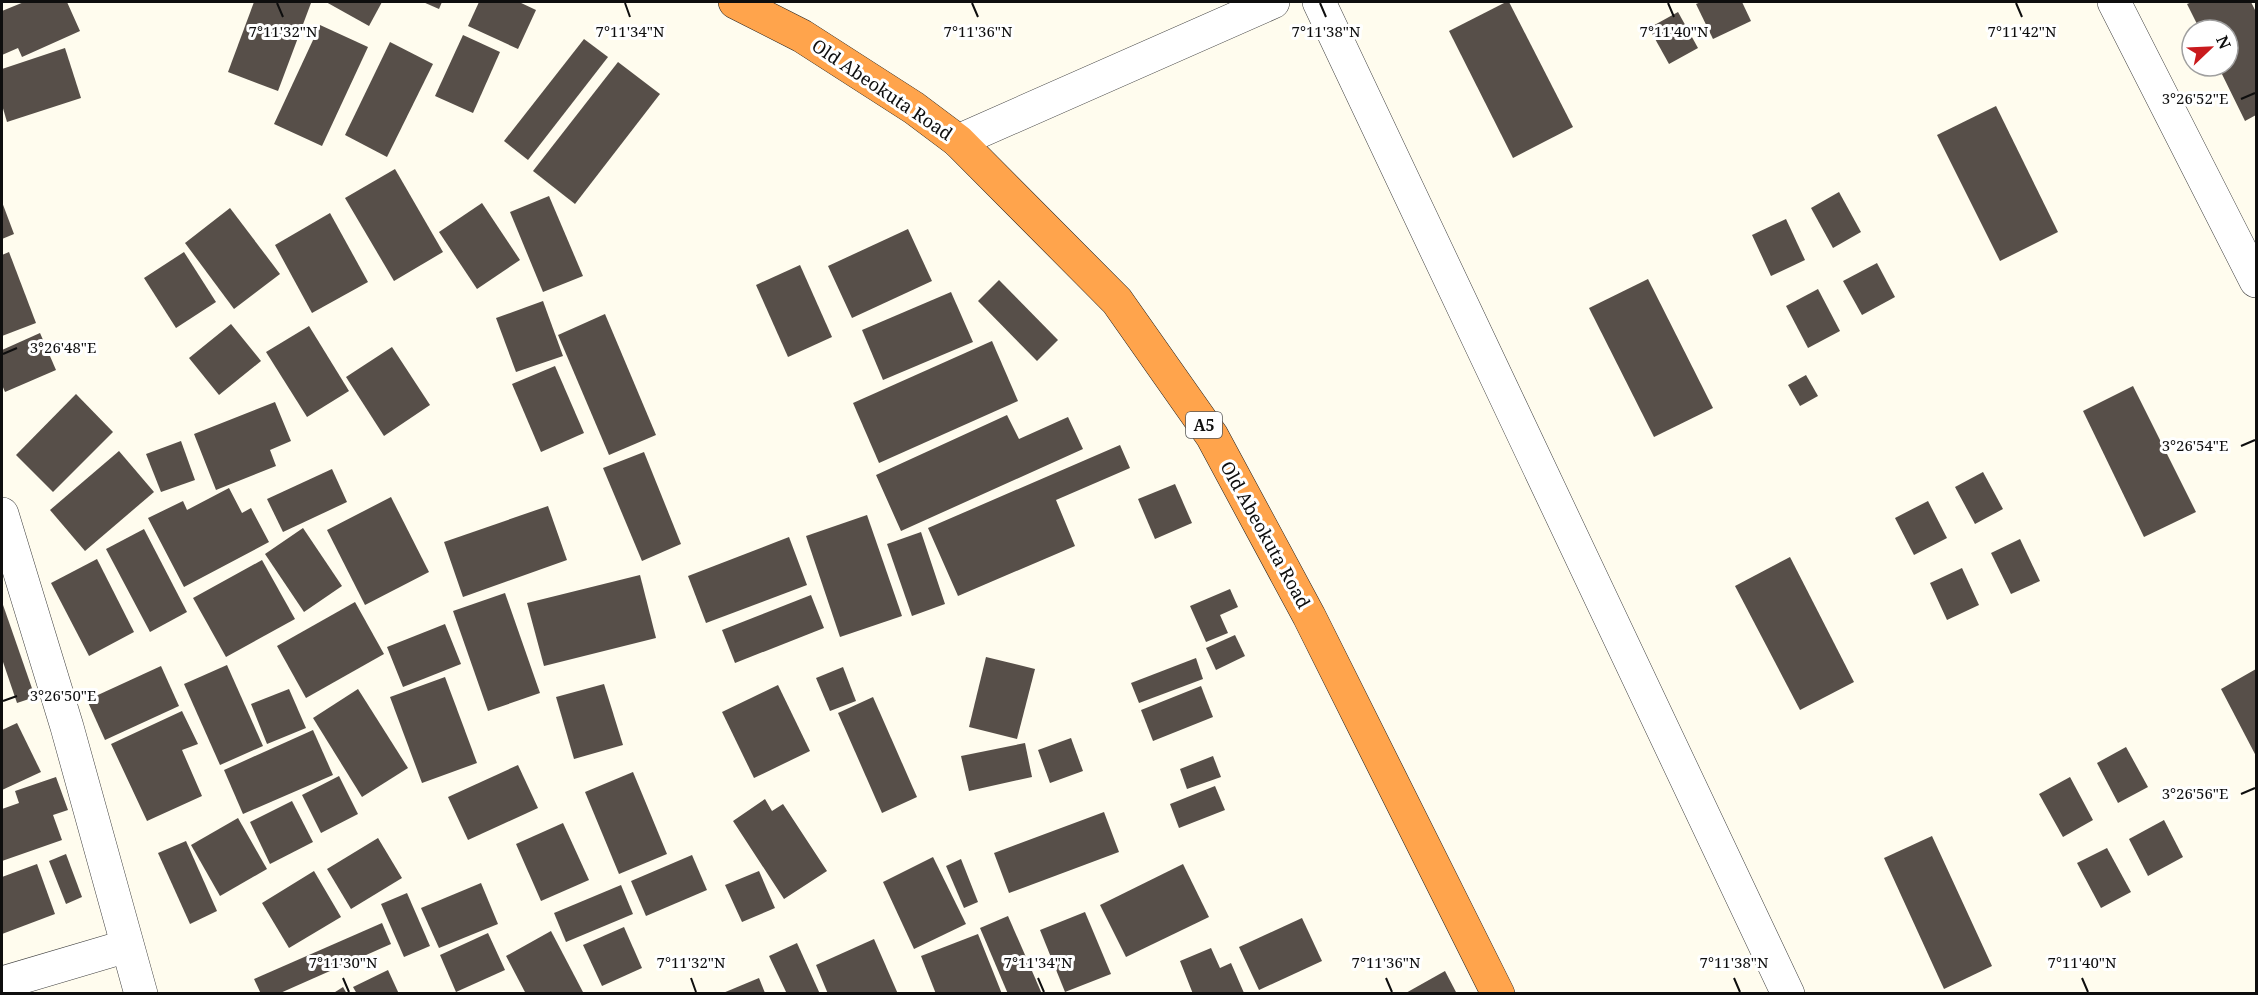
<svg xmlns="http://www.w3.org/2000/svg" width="2258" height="995" viewBox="0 0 2258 995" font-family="'Noto Serif',serif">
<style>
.building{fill:#574f49}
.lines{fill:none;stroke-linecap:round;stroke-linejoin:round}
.minor-casing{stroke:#414141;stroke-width:34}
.highway-casing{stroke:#1f1f1f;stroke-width:34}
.minor{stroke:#fff;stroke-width:33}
.highway{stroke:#ffa44c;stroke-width:33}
.ticks{fill:none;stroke:#0e0e0e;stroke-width:2}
.labels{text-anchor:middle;stroke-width:6;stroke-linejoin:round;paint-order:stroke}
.shield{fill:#fff;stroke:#565656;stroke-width:1.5}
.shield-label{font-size:16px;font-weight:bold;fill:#0e0e0e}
.street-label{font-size:18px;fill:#0e0e0e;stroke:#fff}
.ticks-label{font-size:15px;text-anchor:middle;fill:#0e0e0e;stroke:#fff;stroke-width:6;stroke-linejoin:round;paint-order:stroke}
</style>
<rect width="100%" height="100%" fill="#fffcee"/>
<g class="building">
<path d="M24,2H67L80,31L22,57L18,48L2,55V11Z"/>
<path d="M254,2L311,3L278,91L228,72Z"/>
<path d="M326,2H382L369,26Z"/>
<path d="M423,2H442L439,9Z"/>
<path d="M479,2H519L536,10L518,49L468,26Z"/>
<path d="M1506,2H1509L1573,127L1513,158L1449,31Z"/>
<path d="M1701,2H1742L1751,21L1713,39L1696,4Z"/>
<path d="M2192,2H2251L2256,12V115L2245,121L2218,66H2228V30H2200L2187,4Z"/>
<path d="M1678,12L1698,48L1669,64L1649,28Z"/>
<path d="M320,25L368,47L322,146L274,124Z"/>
<path d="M463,35L500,52L473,113L435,96Z"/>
<path d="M584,39L608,57L528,160L504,141Z"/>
<path d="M390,42L433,64L387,157L345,135Z"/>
<path d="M65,48L81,98L7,122L2,105V69Z"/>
<path d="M618,62L660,94L575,204L533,171Z"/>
<path d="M1996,106L2058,232L2000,261L1937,135Z"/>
<path d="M395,169L443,252L394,281L345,198Z"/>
<path d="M1839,192L1861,232L1833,248L1811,208Z"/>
<path d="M549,196L583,276L543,292L510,212Z"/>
<path d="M2,202L14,234L2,239Z"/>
<path d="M482,203L520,260L477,289L439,232Z"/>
<path d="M230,208L280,274L234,309L185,243Z"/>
<path d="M330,213L368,282L312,313L275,245Z"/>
<path d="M1786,219L1805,260L1771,276L1752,235Z"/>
<path d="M908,229L932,281L852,318L828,266Z"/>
<path d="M9,252L36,323L2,336V255Z"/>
<path d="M184,252L216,302L176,328L144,278Z"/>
<path d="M1877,263L1895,297L1862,315L1843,281Z"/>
<path d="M800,265L832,337L788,357L756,285Z"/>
<path d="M1648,279L1713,408L1654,437L1589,308Z"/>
<path d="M999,280L1058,340L1037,361L978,301Z"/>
<path d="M1818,289L1840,331L1808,348L1786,306Z"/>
<path d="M951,292L973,342L883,380L862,330Z"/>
<path d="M543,301L563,356L516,372L496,318Z"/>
<path d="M605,314L656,435L609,455L558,335Z"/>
<path d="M231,324L261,361L219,395L189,358Z"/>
<path d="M309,326L349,391L307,417L266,352Z"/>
<path d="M40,333L56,370L5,392L2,385V350Z"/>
<path d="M992,341L1018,401L879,463L853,403Z"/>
<path d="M392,347L430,405L384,436L346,377Z"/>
<path d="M555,366L584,433L541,452L512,384Z"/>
<path d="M1806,375L1818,396L1800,406L1788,385Z"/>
<path d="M2133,386L2196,512L2144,537L2083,411Z"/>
<path d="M76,394L113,432L53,492L16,455Z"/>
<path d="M275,402L291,441L270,450L276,466L216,490L194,434Z"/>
<path d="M1007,415L1019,439L1068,417L1083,449L901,531L876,475Z"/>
<path d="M181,441L195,480L161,492L146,454Z"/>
<path d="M1120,445L1130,468L1056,500L1075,546L958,596L928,528Z"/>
<path d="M119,451L154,492L85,551L50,510Z"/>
<path d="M644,452L681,544L642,561L603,468Z"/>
<path d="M332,469L347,502L283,532L267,499Z"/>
<path d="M1983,472L2003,509L1975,524L1955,487Z"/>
<path d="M1175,484L1192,523L1155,539L1138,499Z"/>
<path d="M229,488L242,513L251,508L269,542L184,587L148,518L183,501L187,510Z"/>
<path d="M391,497L429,572L365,605L327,530Z"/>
<path d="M1928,501L1947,538L1914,555L1895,518Z"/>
<path d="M548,506L567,560L463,597L444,542Z"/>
<path d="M867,515L902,616L840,637L806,536Z"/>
<path d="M303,528L342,586L304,612L265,554Z"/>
<path d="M144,529L187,612L150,632L106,549Z"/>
<path d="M921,532L945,604L912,616L887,544Z"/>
<path d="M789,537L807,585L706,623L688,576Z"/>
<path d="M2020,539L2040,581L2011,594L1991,553Z"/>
<path d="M1790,557L1854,682L1800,710L1735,586Z"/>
<path d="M97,559L134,632L89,656L51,583Z"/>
<path d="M262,560L295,619L226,657L193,598Z"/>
<path d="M1962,568L1979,605L1947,620L1930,583Z"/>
<path d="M640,575L656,638L544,666L527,603Z"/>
<path d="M1230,589L1238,607L1220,615L1228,633L1206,642L1190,606Z"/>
<path d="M505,593L540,693L488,711L453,611Z"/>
<path d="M811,595L824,628L735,663L722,630Z"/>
<path d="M2,602L35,697L17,703L2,659Z"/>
<path d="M355,602L384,654L306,698L277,646Z"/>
<path d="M445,624L461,664L403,687L387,647Z"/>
<path d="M1235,635L1245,656L1216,670L1206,648Z"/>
<path d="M986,657L1035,669L1017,739L969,727Z"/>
<path d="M1196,658L1203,679L1139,703L1131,683Z"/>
<path d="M227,665L263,746L220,765L184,684Z"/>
<path d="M161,666L179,706L105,740L87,700Z"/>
<path d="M843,667L856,701L830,711L816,678Z"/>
<path d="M2256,669V756L2221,689Z"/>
<path d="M445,677L477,763L422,783L390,697Z"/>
<path d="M604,684L623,745L574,759L556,697Z"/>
<path d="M778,685L810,751L754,778L722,712Z"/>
<path d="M1201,686L1213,717L1153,741L1141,710Z"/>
<path d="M289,689L306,728L267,744L251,704Z"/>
<path d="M358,689L408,768L362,797L313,718Z"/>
<path d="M873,697L917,797L882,813L838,713Z"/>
<path d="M182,711L198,744L182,750L202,796L147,821L111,744Z"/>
<path d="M17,723L41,772L2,790V730Z"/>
<path d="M313,730L333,775L243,814L224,770Z"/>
<path d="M1071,738L1083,771L1050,783L1038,750Z"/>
<path d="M1025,743L1032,777L969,791L961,756Z"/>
<path d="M2126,747L2148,787L2118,803L2097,763Z"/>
<path d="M1213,756L1221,777L1187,789L1180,769Z"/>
<path d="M518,765L538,808L468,840L448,797Z"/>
<path d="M633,772L667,854L619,874L585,792Z"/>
<path d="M339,776L358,814L321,833L302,795Z"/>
<path d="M56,777L68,810L53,815L62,840L2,861V809L19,803L15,791Z"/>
<path d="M2070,777L2093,820L2063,837L2039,794Z"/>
<path d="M1215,786L1225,810L1179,828L1170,804Z"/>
<path d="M765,799L772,811L783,804L827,871L784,899L733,821Z"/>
<path d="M292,801L313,842L270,864L250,822Z"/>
<path d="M1104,812L1119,852L1009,893L994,853Z"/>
<path d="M238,818L267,869L220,896L191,845Z"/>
<path d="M2164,820L2183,857L2148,876L2129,839Z"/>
<path d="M563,823L589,880L541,901L516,844Z"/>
<path d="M1932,836L1992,966L1944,989L1884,858Z"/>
<path d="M378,838L402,878L351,909L327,869Z"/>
<path d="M186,841L217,911L190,924L158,853Z"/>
<path d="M2107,848L2131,892L2101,908L2077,863Z"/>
<path d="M66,854L82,897L66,904L49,861Z"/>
<path d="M692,855L707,890L646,916L631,881Z"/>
<path d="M933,857L966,924L914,949L883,882Z"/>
<path d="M961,859L978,902L964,908L946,866Z"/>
<path d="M37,864L55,914L2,934V877Z"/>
<path d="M1183,864L1209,917L1126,957L1100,905Z"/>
<path d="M314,871L341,917L289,948L262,903Z"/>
<path d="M759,871L775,908L742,922L725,885Z"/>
<path d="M481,883L498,924L439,948L421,908Z"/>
<path d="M621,885L633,914L566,942L554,913Z"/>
<path d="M407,893L430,946L404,957L381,904Z"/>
<path d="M1085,912L1111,974L1065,992L1040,930Z"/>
<path d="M1008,916L1042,994H1008L980,928Z"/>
<path d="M1302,918L1322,961L1259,990L1239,947Z"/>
<path d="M382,923L391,944L278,994H261L254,979Z"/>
<path d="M624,927L642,968L602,986L583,945Z"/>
<path d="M551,931L584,994H526L506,956Z"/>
<path d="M488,933L505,970L456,992L440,955Z"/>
<path d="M978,934L1002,994H936L921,956Z"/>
<path d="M874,939L898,994H828L816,965Z"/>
<path d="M797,943L820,994H787L769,956Z"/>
<path d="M1211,948L1220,968L1231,963L1244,993L1193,994L1180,961Z"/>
<path d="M388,970L399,994H357L353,987Z"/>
<path d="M1445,971L1457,994H1404Z"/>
<path d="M759,978L765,993H723Z"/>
<path d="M343,987L347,994H332Z"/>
</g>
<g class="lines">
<g class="minor-casing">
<g id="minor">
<path d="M1319,2L1788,994"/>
<path d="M2114,2L2256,281"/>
<path d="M958,141L1273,2"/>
<path d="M2,514L67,727L141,994"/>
<path d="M2,983L127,946"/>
</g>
</g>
<g class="highway-casing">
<path id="highway" d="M735,2L802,36L914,108L958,141L1117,301L1212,436L1309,616L1498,994"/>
</g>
<use href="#minor" class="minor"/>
<use href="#highway" class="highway"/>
</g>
<path class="ticks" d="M277,3L283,17M625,3L630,17M972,3L978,17M1320,3L1326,17M1668,3L1674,17M2016,3L2022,17M2241,99L2255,93M3,354L17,348M2241,446L2255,440M3,701L17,696M2241,794L2255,788M343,978L349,992M691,978L696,992M1038,978L1044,992M1386,978L1392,992M1734,978L1740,992M2082,978L2088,992"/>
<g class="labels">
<rect class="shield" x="1186" y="412" width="36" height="26" rx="4.5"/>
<g class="shield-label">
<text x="1204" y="431">A5</text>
</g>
<g class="street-label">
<text transform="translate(882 90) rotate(34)" y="6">Old Abeokuta Road</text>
<text transform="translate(1265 535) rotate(61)" y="6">Old Abeokuta Road</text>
</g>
</g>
<g class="ticks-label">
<text x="283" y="37">7°11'32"N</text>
<text x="630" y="37">7°11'34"N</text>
<text x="978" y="37">7°11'36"N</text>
<text x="1326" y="37">7°11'38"N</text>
<text x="1674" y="37">7°11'40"N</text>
<text x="2022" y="37">7°11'42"N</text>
<text x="2195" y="104">3°26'52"E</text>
<text x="63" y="353">3°26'48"E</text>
<text x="2195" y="451">3°26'54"E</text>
<text x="63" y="701">3°26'50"E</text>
<text x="2195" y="799">3°26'56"E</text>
<text x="343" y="968">7°11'30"N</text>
<text x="691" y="968">7°11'32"N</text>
<text x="1038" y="968">7°11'34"N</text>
<text x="1386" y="968">7°11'36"N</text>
<text x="1734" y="968">7°11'38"N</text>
<text x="2082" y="968">7°11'40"N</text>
</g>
<rect width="2258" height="995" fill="none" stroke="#0e0e0e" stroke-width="6"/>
<g transform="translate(2210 48) rotate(67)"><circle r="28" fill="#ffffff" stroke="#9f9f9f" stroke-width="1.5"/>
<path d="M0-4.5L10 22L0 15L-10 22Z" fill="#c91a1d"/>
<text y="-9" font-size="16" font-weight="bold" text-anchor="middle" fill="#0e0e0e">N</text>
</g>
</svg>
